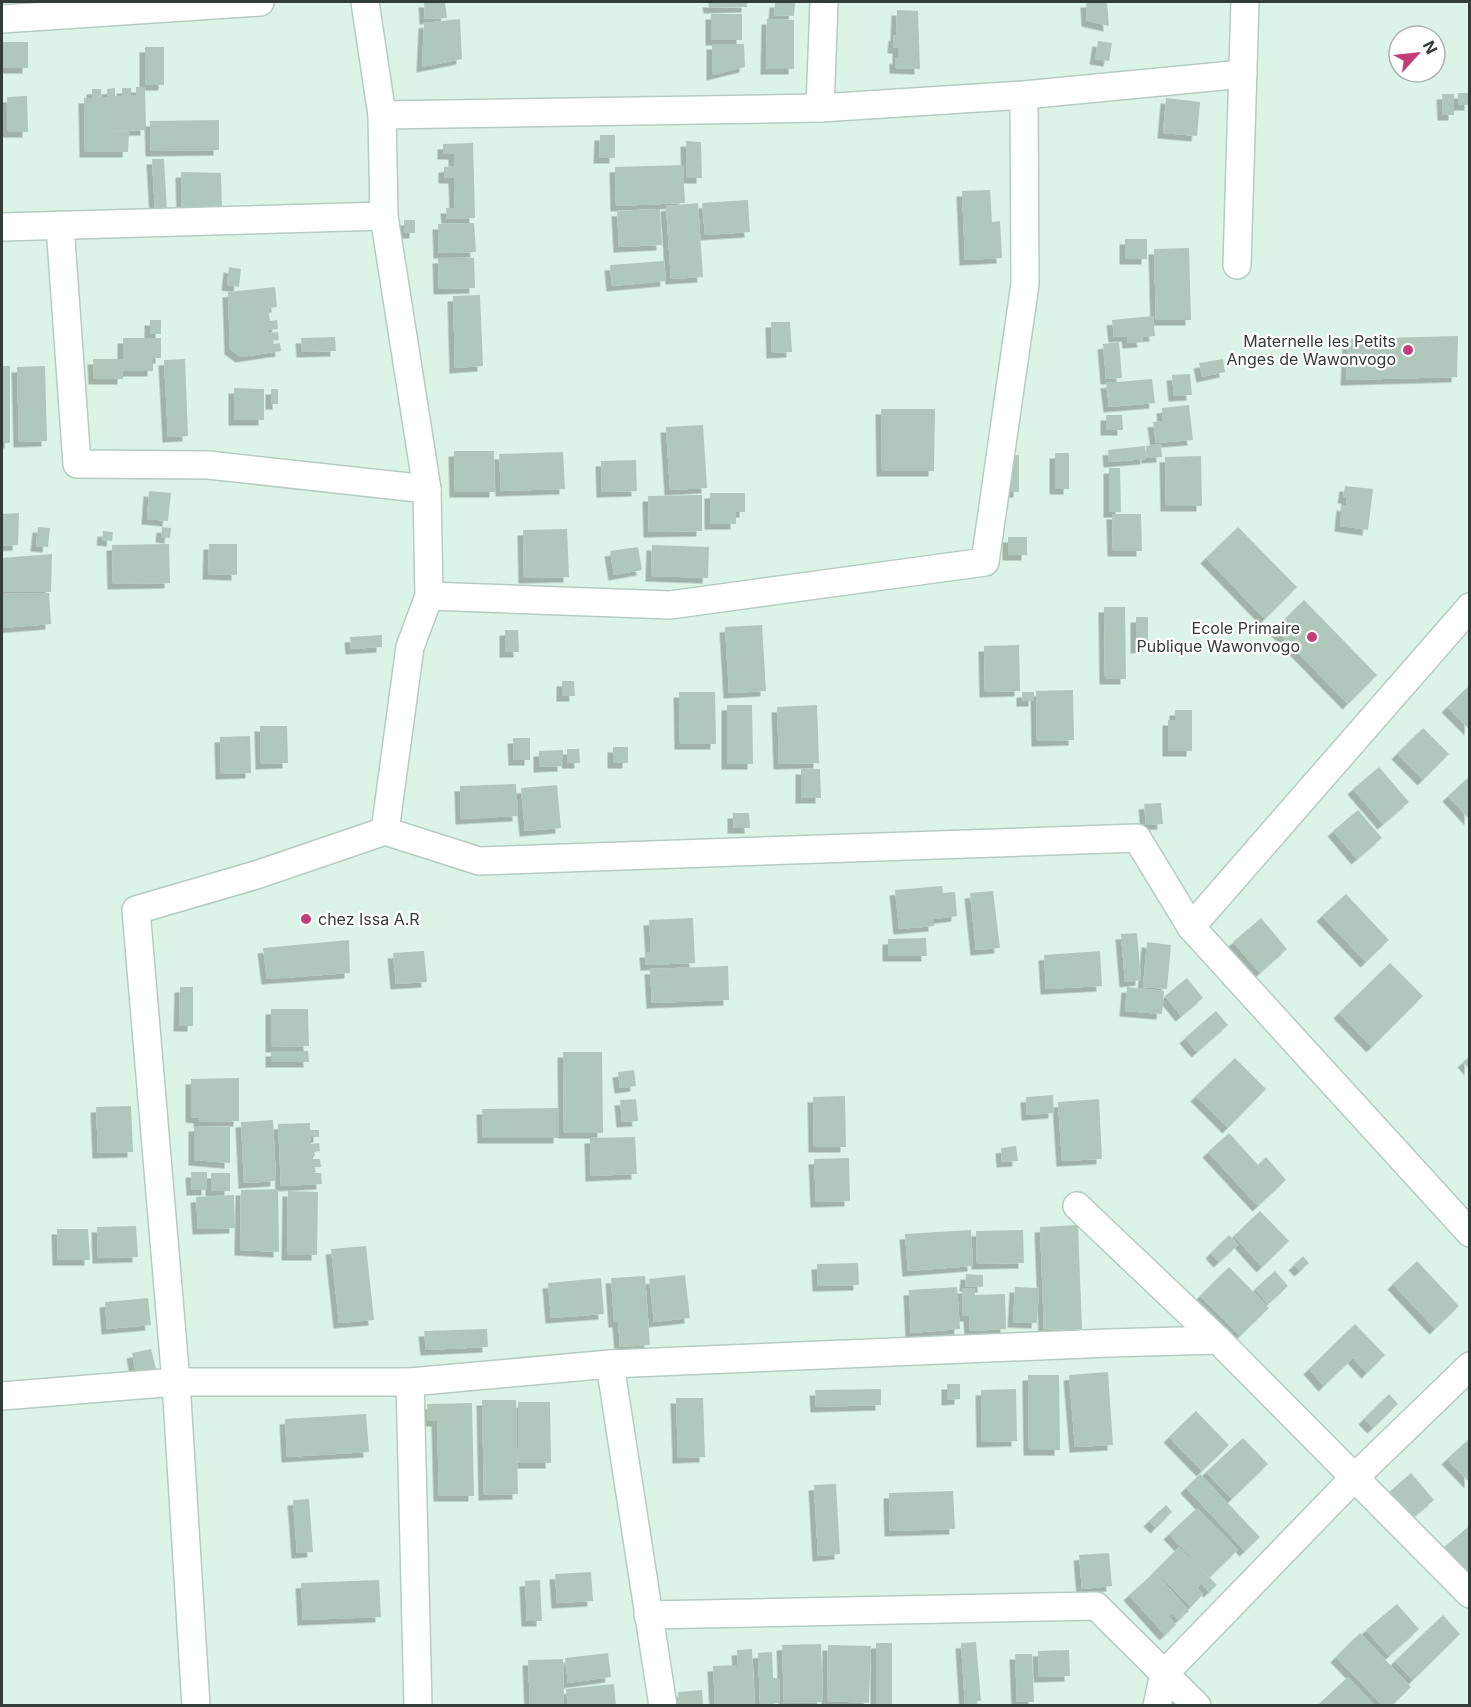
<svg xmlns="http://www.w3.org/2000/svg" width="1471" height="1707" viewBox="0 0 1471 1707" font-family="Inter,sans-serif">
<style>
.building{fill:#b0c8bb;filter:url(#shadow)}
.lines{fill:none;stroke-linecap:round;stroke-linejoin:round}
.street-casing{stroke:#b5cdc0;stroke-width:30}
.street{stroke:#fff;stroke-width:27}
.poi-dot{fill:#c43c78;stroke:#fff;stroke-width:2}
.labels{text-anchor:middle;stroke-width:4.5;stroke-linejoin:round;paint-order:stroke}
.poi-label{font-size:16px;fill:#333d38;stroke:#fff;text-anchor:end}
</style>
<defs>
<filter id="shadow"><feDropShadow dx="-5.5" dy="5.5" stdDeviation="0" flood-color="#0004"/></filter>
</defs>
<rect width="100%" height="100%" fill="#dcf4e7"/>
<g class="building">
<path d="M424,2H445L447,18L425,19Z"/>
<path d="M708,2H747V7L709,8Z"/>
<path d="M775,2L795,3L794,16L774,15Z"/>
<path d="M1086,2H1107L1109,26L1087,21Z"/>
<path d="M897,10L918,11L920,69L895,68V58L898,59V48H893L894,35L896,36Z"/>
<rect x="711" y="14" width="31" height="26"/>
<path d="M460,19L462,59L422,67L424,23Z"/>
<path d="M767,19L794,20V69H766Z"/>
<path d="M1098,41L1112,43L1109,61L1095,59Z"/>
<rect x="2" y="42" width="26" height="26"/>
<path d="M712,44H744L745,67L712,75Z"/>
<rect x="145" y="47" width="19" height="38"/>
<path d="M136,87H145L146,130L103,131L129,132L128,152H85L84,98H92V89H101V97H107V89L115,88V96H122V88H131V95H136Z"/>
<rect x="1458" y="93" width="12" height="12"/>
<path d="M1442,94H1454V115H1443Z"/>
<path d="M27,96L28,132H8L7,97Z"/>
<path d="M1166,98L1200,102L1197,136L1163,133Z"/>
<path d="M219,120V150L151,151L150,121Z"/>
<path d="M600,135H615V158H599Z"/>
<path d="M686,141L701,142L702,178H687Z"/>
<path d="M473,143L475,218L447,219L446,208H455L454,178H444V167L454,166V154H443V144Z"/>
<path d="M152,159H164L167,210L155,211Z"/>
<path d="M683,165L685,203L616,206L615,167Z"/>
<path d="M181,172L221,173L222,210H182Z"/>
<path d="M990,190L992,222L1000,221L1002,258L965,260L962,191Z"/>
<path d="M748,200L750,232L705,235L702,203Z"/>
<path d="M698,203L703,277L671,279L666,206Z"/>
<path d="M660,209L662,245L619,247L617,211Z"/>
<rect x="404" y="220" width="11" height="13"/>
<path d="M474,223L476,252L439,253L438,224Z"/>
<rect x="1125" y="239" width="22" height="20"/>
<path d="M1189,248L1191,320H1156L1154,249Z"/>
<path d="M438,258H474L475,288L439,289Z"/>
<path d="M664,261L666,281L612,286L610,265Z"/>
<path d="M229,267L241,269L239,287L227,285Z"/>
<path d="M275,287L277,307L268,308L270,321L277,320L278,329L269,330V333L278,332L279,340L271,341L272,344L280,343L281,351L241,357L230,349L228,292Z"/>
<path d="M480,295L483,366L455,368L453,296Z"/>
<path d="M1153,316L1155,336L1142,337L1143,342L1128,343L1127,336L1114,337L1112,320Z"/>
<rect x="150" y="320" width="11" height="14"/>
<path d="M771,322H790L792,352L772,353Z"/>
<path d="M1458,336L1457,377L1346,380L1348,339Z"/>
<path d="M335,337L336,351L302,352L301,338Z"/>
<path d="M123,338H161V358H153V371H123V379H94L93,359H123Z"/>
<path d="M1119,342L1122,378L1106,379L1103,344Z"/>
<path d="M185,359L188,436L168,437L164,360Z"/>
<path d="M1223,359L1225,372L1202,377L1199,363Z"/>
<rect x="2" y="366" width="8" height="77"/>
<path d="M45,366L47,441L19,442L17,367Z"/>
<path d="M1190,374L1192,395L1174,396L1172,375Z"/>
<path d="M1152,379L1155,403L1109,407L1106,383Z"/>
<path d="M234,388L264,389V420H234Z"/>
<rect x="271" y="389" width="7" height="15"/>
<path d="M1189,405L1193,440L1156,443L1153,422L1163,421L1162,408Z"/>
<path d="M881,409H935L934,471H882Z"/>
<path d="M1106,415H1122L1123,430H1106Z"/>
<path d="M703,425L707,488L670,490L666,427Z"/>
<path d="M1161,444L1162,457L1147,458L1146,446Z"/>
<path d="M1145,446L1146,459L1109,462L1108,450Z"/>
<path d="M454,451H494L495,492H455Z"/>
<path d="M563,452L565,489L501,491L499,454Z"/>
<rect x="1055" y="453" width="14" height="36"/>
<path d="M1007,455H1019V492H1008Z"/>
<path d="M1201,456L1202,506H1166L1165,457Z"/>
<path d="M636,460L637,491L602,492L601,461Z"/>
<path d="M1109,468H1120L1121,512H1109Z"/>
<path d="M1345,486L1373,489L1368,530L1340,526L1342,505L1346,506L1347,498H1343Z"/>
<path d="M149,491L171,493L168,521L147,519Z"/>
<path d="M710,493H745V512H736V524H710Z"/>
<path d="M702,495V531L649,532L648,496Z"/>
<path d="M19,513L18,545L2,546V514Z"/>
<path d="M1112,514H1141L1142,551H1113Z"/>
<path d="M38,527L50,528L48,547L36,546Z"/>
<path d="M162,527L171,528L170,538L161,537Z"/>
<path d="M1238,527L1297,587L1265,619L1206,558Z"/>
<path d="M567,529L569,577L524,578L523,530Z"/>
<path d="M103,531L113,532L112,541L102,540Z"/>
<rect x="1008" y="537" width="19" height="18"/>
<path d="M169,544L170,583L113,584L112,545Z"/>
<path d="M209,544H237V575L208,574Z"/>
<path d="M652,545L709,547L708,578L651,576Z"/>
<path d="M638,547L642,570L614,575L610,551Z"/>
<path d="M52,554L51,592H2V558Z"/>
<path d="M49,593L51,624L2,628V594Z"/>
<path d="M1304,600L1377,675L1348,704L1275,629Z"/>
<path d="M1104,607H1125L1126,679H1105Z"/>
<path d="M1136,617H1148V647L1136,648Z"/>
<path d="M762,625L766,691L729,693L725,627Z"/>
<path d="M505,630H518L519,652H505Z"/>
<path d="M382,635V647L351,649L350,637Z"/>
<path d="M1019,645L1020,691L985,692L984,646Z"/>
<path d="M562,681H574L575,696H562Z"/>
<path d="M1470,685V730L1447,707Z"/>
<path d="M1073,690L1074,740L1037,741L1036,691Z"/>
<path d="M679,692H715L716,744H680Z"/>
<rect x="1022" y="692" width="12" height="9"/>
<path d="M727,705H752L753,764H727Z"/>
<path d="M817,705L819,763L779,764L777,707Z"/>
<path d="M1175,710H1192V751H1168V720H1175Z"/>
<path d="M260,726H287L288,763L261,764Z"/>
<path d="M1423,728L1449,754L1423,780L1397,754Z"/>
<path d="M250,736L251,773L221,774L220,737Z"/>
<path d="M513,738H530V760H514Z"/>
<rect x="613" y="747" width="15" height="16"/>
<path d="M567,749H579L580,763H567Z"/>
<path d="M563,750V766L539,767V751Z"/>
<path d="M1379,767L1409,802L1383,824L1353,789Z"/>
<path d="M801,769H820L821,798H801Z"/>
<path d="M1470,776V820L1448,796Z"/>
<path d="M516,784L518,816L461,819L460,786Z"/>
<path d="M557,785L561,828L525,831L521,788Z"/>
<path d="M1161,803L1163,824L1146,825L1144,804Z"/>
<path d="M1358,810L1382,838L1357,859L1333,831Z"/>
<path d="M733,813H749L750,828H733Z"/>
<path d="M942,886L943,893L955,892L957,916L934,919V926L899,929L895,890Z"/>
<path d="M993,891L1000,948L976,950L970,893Z"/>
<path d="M1346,894L1389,940L1366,962L1322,916Z"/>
<path d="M693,918L695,963L646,965L645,952H651L649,920Z"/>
<path d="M1261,918L1287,949L1260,973L1233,942Z"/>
<path d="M1137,933L1141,980L1125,982L1121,934Z"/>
<path d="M926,938L927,956H888V939Z"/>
<path d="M349,940L350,973L267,979L263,948Z"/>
<path d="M1147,942L1171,945L1167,989L1143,987Z"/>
<path d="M424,951L427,982L396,984L393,953Z"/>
<path d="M1100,951L1102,986L1046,989L1044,955Z"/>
<path d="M1390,963L1423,996L1372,1047L1339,1013Z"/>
<path d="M728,966L729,1000L652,1003L650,969Z"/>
<path d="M1187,978L1203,998L1181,1016L1165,996Z"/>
<path d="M180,987H193V1026H179Z"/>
<path d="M1127,987L1164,991L1162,1014L1125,1011Z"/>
<path d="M271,1009H308L309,1046L271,1047Z"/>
<path d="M1216,1011L1228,1025L1197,1052L1185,1038Z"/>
<path d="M271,1051H308L309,1062H271Z"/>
<path d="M563,1052H602L603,1133H564Z"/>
<path d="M1470,1056V1070L1463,1062Z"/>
<path d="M1235,1058L1266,1089L1228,1128L1196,1096Z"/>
<path d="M634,1070L636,1086L620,1088L618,1072Z"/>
<path d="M239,1078V1121L199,1122V1118L191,1117V1079Z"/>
<path d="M1053,1095L1054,1113L1027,1115L1026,1097Z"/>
<path d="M845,1096L846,1147H814L813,1097Z"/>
<path d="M636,1099L638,1121L622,1122L620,1100Z"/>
<path d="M1099,1099L1102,1159L1062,1161L1058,1102Z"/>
<path d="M131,1106L133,1152L98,1153L96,1107Z"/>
<path d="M559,1108V1138H483L482,1109Z"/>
<path d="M273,1120L276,1181L244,1183L241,1122Z"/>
<path d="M310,1123V1130H319V1137H311V1144L319,1143L320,1151L313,1152V1159H320L321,1167H314V1173H321L322,1184L281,1186L278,1124Z"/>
<path d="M194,1126L230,1127V1163L194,1160Z"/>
<path d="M1229,1133L1258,1165L1266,1157L1286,1180L1258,1206L1208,1152Z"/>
<path d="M635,1137L637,1174L591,1176L590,1138Z"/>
<path d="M1016,1146L1018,1161L1002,1162L1001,1148Z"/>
<path d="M849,1158L850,1201L816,1202L814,1159Z"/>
<path d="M191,1172H207V1190H192Z"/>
<rect x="211" y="1173" width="19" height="18"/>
<path d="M278,1189L279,1252L240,1250L241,1190Z"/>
<path d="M288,1191L318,1192L317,1255H287Z"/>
<path d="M234,1195L235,1228L198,1229L196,1197Z"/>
<path d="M1260,1211L1289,1241L1262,1267L1234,1236Z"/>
<path d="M1078,1225L1082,1329L1044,1330L1040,1227Z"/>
<path d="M136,1226L138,1257L98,1258L97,1227Z"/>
<path d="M57,1229H88L90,1260H58Z"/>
<path d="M971,1230L973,1266L908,1271L905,1234Z"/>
<path d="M1023,1230L1024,1263L977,1264L976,1231Z"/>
<path d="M1229,1235L1238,1245L1219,1262L1211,1253Z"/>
<path d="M366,1246L374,1320L339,1323L331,1249Z"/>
<path d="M1303,1256L1309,1263L1300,1271L1294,1265Z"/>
<path d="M1417,1261L1459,1306L1435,1329L1393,1284Z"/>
<path d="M858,1263L859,1285L818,1286L817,1264Z"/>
<path d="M1229,1267L1269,1308L1240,1336L1200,1296Z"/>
<path d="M1275,1271L1288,1286L1268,1304L1255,1289Z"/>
<path d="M966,1274L983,1275V1287L965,1286Z"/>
<path d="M685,1275L690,1318L654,1322L649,1279Z"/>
<path d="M645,1276L650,1345L620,1347L618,1322H614L611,1278Z"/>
<path d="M601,1278L604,1314L551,1318L548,1283Z"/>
<path d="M957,1287L960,1329L911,1333L909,1290Z"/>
<path d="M1015,1287L1039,1288L1037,1323L1013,1322Z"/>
<path d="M962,1288H975V1295L1005,1294L1006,1329L970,1331L969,1316H963Z"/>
<path d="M148,1298L151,1325L107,1329L105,1302Z"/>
<path d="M1355,1324L1385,1355L1367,1373L1353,1358L1324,1386L1309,1369Z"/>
<path d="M487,1329L488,1347L426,1350L424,1331Z"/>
<path d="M151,1349L156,1369L136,1374L132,1353Z"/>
<path d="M1108,1372L1113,1445L1075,1447L1069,1375Z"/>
<path d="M1028,1375H1059L1060,1450H1029Z"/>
<path d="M947,1384H960V1399L947,1400Z"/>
<path d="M881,1389V1405L816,1407L815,1390Z"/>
<path d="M1016,1389L1017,1441L982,1442L981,1390Z"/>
<path d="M1389,1394L1398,1404L1373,1428L1364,1419Z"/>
<path d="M676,1398H703L705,1457L678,1458Z"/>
<path d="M482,1400H516L518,1494L484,1495Z"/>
<path d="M518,1402H550L551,1463H518Z"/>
<path d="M472,1403L474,1496H439L437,1421H428L427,1404Z"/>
<path d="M1196,1411L1229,1445L1202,1471L1169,1437Z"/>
<path d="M366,1414L369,1452L287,1457L285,1419Z"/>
<path d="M1243,1438L1268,1464L1232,1499L1206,1472Z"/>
<path d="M1470,1438V1483L1447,1459Z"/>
<path d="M1411,1473L1434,1500L1411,1519L1388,1493Z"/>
<path d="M1200,1474L1260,1537L1245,1551L1186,1488Z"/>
<path d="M836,1484L840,1554L818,1556L814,1485Z"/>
<path d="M953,1491L955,1529L890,1531L889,1493Z"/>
<path d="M309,1499L313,1552L297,1553L293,1500Z"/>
<path d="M1166,1505L1172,1512L1156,1528L1149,1521Z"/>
<path d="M1197,1508L1238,1550L1210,1577L1169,1534Z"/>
<path d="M1468,1527L1470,1530V1577L1444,1547Z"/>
<path d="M1179,1547L1217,1585L1209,1592L1201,1583L1197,1588L1203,1594L1191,1607L1155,1571Z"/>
<path d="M1109,1553L1112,1586L1082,1589L1079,1555Z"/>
<path d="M591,1572L593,1601L557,1603L555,1574Z"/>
<path d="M1155,1572L1189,1611L1178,1620L1172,1613L1168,1616L1176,1625L1165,1635L1129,1595Z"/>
<path d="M379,1580L381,1617L303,1620L301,1583Z"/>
<path d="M540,1580L542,1621H527L525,1581Z"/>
<path d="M1397,1604L1419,1629L1389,1656L1366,1630Z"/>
<path d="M1443,1615L1460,1634L1413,1680L1395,1661Z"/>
<path d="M1360,1633L1411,1687L1391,1706H1383L1336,1657Z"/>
<path d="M976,1642L981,1701H977L978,1706H965L961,1643Z"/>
<rect x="876" y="1643" width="16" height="63"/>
<path d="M821,1644L823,1702L784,1703L782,1645Z"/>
<path d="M828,1645L871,1646L869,1703L827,1701Z"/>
<path d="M752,1649L755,1706H715L713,1666L738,1665L737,1650Z"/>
<path d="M1069,1650L1070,1676L1039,1677L1038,1651Z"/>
<path d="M772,1652L773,1678H779L780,1703L760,1704L758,1653Z"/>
<path d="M608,1653L611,1677L568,1683L565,1658Z"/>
<path d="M1015,1654H1032L1034,1702H1017Z"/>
<path d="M563,1659L564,1706H530L528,1660Z"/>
<path d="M1348,1677L1375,1706H1323L1321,1702Z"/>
<path d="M614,1684L616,1706H568L566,1689Z"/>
<path d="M702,1690L703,1706H679L678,1692Z"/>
</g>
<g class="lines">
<g class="street-casing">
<g id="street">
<path d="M365,2L382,115L384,216L427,489L429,596L410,647L385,831"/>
<path d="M2,19L260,2"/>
<path d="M820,108L824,2"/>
<path d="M382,115L820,108L1024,95L1243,74"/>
<path d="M60,225L77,464L208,465L427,489"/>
<path d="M2,227L384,216"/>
<path d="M1237,265L1245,2"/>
<path d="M429,596L670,605L985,562L1025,284L1024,95"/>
<path d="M1191,927L1470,607"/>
<path d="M1077,1206L1218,1340L1470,1594"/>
<path d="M610,1364L663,1706"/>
<path d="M410,1382L418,1706"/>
<path d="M2,1396L176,1382L136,910L256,875L385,831L479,861L1137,838L1191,927L1470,1233"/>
<path d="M648,1615L1096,1606L1197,1706"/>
<path d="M196,1706L176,1382H410L610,1364L1108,1343L1218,1340"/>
<path d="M1157,1706L1164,1674L1354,1478L1470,1366"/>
</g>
</g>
<use href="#street" class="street"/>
</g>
<g class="poi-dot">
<circle cx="1408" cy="350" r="6"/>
<circle cx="1312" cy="637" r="6"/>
<circle cx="306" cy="919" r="6"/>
</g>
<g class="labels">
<g class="poi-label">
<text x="1396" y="347">Maternelle les Petits<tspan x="1396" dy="18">Anges de Wawonvogo</tspan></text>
<text x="1300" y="634">Ecole Primaire<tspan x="1300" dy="18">Publique Wawonvogo</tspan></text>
<text x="318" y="925" text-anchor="start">chez Issa A.R</text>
</g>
</g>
<rect width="1471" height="1707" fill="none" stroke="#333d38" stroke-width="6"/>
<g transform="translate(1417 54) rotate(63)"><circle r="28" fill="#ffffff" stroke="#adb1af" stroke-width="1.5"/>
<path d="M0-4.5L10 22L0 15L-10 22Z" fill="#c43c78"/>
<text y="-9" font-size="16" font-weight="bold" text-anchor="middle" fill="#333d38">N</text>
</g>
</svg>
